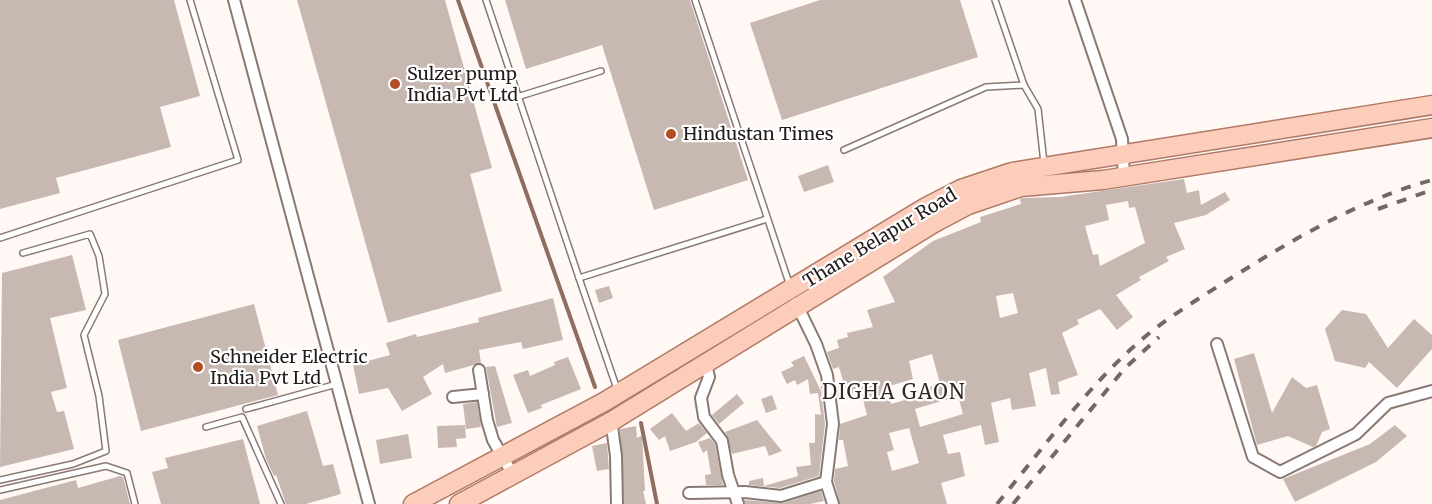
<svg xmlns="http://www.w3.org/2000/svg" width="1432" height="504" viewBox="0 0 1432 504" font-family="Merriweather,serif">
<style>
.lines{fill:none;stroke-linecap:round;stroke-linejoin:round}
.stream{stroke:#8f6e61;stroke-width:4}
.building{fill:#c8b8b2;fill-rule:evenodd}
.lane-casing{stroke:#897974;stroke-width:8}
.street-casing{stroke:#897974;stroke-width:14}
.primary-casing{stroke:#af7965;stroke-width:21}
.lane{stroke:#fff;stroke-width:5}
.street{stroke:#fff;stroke-width:10}
.primary{stroke:#fdcdbb;stroke-width:18}
.rail{stroke:#706a67;stroke-width:4;stroke-dasharray:10 10;stroke-linecap:butt}
.poi-dot{fill:#b34d23;stroke:#fff;stroke-width:2}
.labels{text-anchor:middle;stroke-width:4.5;stroke-linejoin:round;paint-order:stroke}
.poi-label{font-size:18px;fill:#211b19;stroke:#fff;text-anchor:start}
.street-label{font-size:18px;fill:#211b19;stroke:#fff}
.neighbourhood-label{font-size:20px;letter-spacing:1.5px;fill:#342723;stroke:#fff}
</style>
<rect width="100%" height="100%" fill="#fff8f5"/>
<g class="lines">
<g class="stream">
<path d="M458,0L595,387"/>
<path d="M641,423L657,504"/>
</g>
</g>
<g class="building">
<path d="M0,0H174L200,96L160,107L171,147L56,178L60,193L0,209Z"/>
<path d="M297,0H445L492,168L470,174L502,291L388,323Z"/>
<path d="M505,0H690L748,180L654,210L602,45L526,69Z"/>
<path d="M820,0H960L978,57L782,120L750,23Z"/>
<path d="M828,165L834,182L804,192L798,176Z"/>
<path d="M1184,179L1187,193L1199,190L1201,205L1225,192L1230,200L1206,215L1174,223L1185,249L1166,257L1169,261L1139,277L1141,280L1116,295L1133,317L1117,330L1100,309L1077,320L1079,324L1062,333L1078,375L1058,382L1060,394L1051,395L1046,368L1029,373L1036,406L1012,410L1010,398L991,403L999,442L985,445L981,425L943,435L948,454L960,452L965,476L941,483L947,504H840L834,481L835,469L848,466L843,440H839L840,424L867,415L862,396L859,397L858,392L837,397L836,386L844,384L839,367L833,369L827,352L839,348L837,340L848,337L847,333L873,327L867,310L895,302L883,277L933,241L981,222L980,217L1021,204L1020,199L1023,198L1060,197ZM1128,201L1129,208L1135,207L1145,243L1100,266L1098,254L1093,255L1085,226L1109,220L1106,205ZM1013,293L1018,313L1000,318L996,296ZM932,354L940,384L917,391L919,396L891,404L886,387L913,379L909,361ZM958,396L963,414L920,427L915,409ZM909,428L919,463L892,471L887,452L894,450L889,433Z"/>
<path d="M72,255L86,310L50,318L67,388L51,392L57,412L64,411L74,449L0,467L2,273Z"/>
<path d="M609,286L613,298L599,303L595,290Z"/>
<path d="M553,298L563,340L523,349L521,342L479,350L481,363L445,373L443,364L423,377L432,394L402,411L388,388L359,394L353,365L390,355L386,343L416,334L417,337L479,322L478,318Z"/>
<path d="M254,304L278,395L141,431L118,340Z"/>
<path d="M1342,310L1366,314L1388,348L1414,319L1432,335V349L1397,388L1369,362L1365,368L1335,361L1325,329Z"/>
<path d="M1254,353L1272,413L1292,377L1306,388L1317,385L1330,429L1322,432L1316,446L1313,447L1288,436L1257,445L1234,359Z"/>
<path d="M804,356L821,391L825,424L819,476L780,488L749,485V481L763,478L764,486L798,476L796,467L811,465L809,443H815V414L821,415L818,393L810,394L808,379L797,385L795,380L787,384L781,372L794,366L791,362Z"/>
<path d="M568,357L581,389L541,405L542,408L528,413L513,375L528,370L530,376L555,365L554,362Z"/>
<path d="M495,366L512,423L497,427L486,367Z"/>
<path d="M737,394L744,403L719,424L712,415Z"/>
<path d="M772,395L777,409L766,413L761,399Z"/>
<path d="M477,402L481,427L466,429L463,404Z"/>
<path d="M307,411L323,466L333,464L341,494L306,504H286L276,475L274,476L266,459L257,426Z"/>
<path d="M672,413L686,431L699,423L707,433L696,442L670,451L665,436L659,440L650,429Z"/>
<path d="M757,420L782,451L769,456L765,446L732,454L725,432Z"/>
<path d="M465,425L466,438L456,439L457,447L438,448L437,426Z"/>
<path d="M1395,425L1407,436L1376,462L1295,502L1283,479L1370,444Z"/>
<path d="M636,426L637,438L642,435L645,491H643L646,504H624L620,429Z"/>
<path d="M408,434L412,458L380,464L376,440Z"/>
<path d="M710,438L715,444L723,485H706L705,475L711,474L707,450L703,453L698,442Z"/>
<path d="M243,439L260,504H161L152,472L168,468L165,458Z"/>
<path d="M607,443L609,469L597,471L592,446Z"/>
<path d="M120,476L123,477L130,504H0V500L76,480L78,488Z"/>
<path d="M821,491L824,501L810,504H745L744,500L783,503Z"/>
</g>
<g class="lines">
<g class="lane-casing">
<g id="lane">
<path d="M486,0L579,278L767,219"/>
<path d="M695,0L790,286"/>
<path d="M995,0L1024,85"/>
<path d="M517,97L601,71"/>
<path d="M844,150L986,87L1024,85L1038,109L1044,163"/>
<path d="M0,238L238,160L190,0"/>
<path d="M579,278L617,389"/>
<path d="M246,409L337,384"/>
<path d="M206,427L242,417L281,504"/>
<path d="M0,480L73,464L106,451L99,396L84,335L105,294L99,256L90,234L23,253"/>
<path d="M0,490L106,466L127,473L135,504"/>
</g>
</g>
<g class="street-casing">
<g id="street">
<path d="M234,0L369,504"/>
<path d="M1075,0L1122,139L1124,176"/>
<path d="M796,303L816,344L827,375L833,424L826,482L833,504"/>
<path d="M1217,344L1253,457L1280,472L1356,434L1388,403L1432,391"/>
<path d="M706,364L709,377L701,398L704,417L722,441L728,475L738,504"/>
<path d="M479,370L487,420L493,440L513,475"/>
<path d="M453,397L483,394"/>
<path d="M611,419L616,456L617,504"/>
<path d="M689,493L745,492L781,496L826,482"/>
</g>
</g>
<g class="primary-casing">
<g id="primary">
<path d="M413,504L604,402L926,207L961,189L1012,172L1432,105"/>
<path d="M459,504L612,421L934,223L968,205L1021,187L1103,180L1432,128"/>
</g>
</g>
<use href="#lane" class="lane"/>
<use href="#street" class="street"/>
<use href="#primary" class="primary"/>
<g class="rail">
<path d="M1378,209L1432,190"/>
<path d="M997,504C1040,452 1081,395 1131,349C1160,322 1195,301 1228,280C1292,240 1359,200 1432,180"/>
<path d="M1013,504L1125,368L1159,337"/>
</g>
</g>
<g class="poi-dot">
<circle cx="395" cy="84" r="6"/>
<circle cx="671" cy="134" r="6"/>
<circle cx="198" cy="367" r="6"/>
</g>
<g class="labels">
<g class="poi-label">
<text x="407" y="80">Sulzer pump<tspan x="407" dy="21">India Pvt Ltd</tspan></text>
<text x="683" y="140">Hindustan Times</text>
<text x="210" y="363">Schneider Electric<tspan x="210" dy="21">India Pvt Ltd</tspan></text>
</g>
<g class="street-label">
<text transform="translate(880 238) rotate(-31)" y="6">Thane Belapur Road</text>
</g>
<g class="neighbourhood-label">
<text x="894" y="399">DIGHA GAON</text>
</g>
</g>
</svg>
